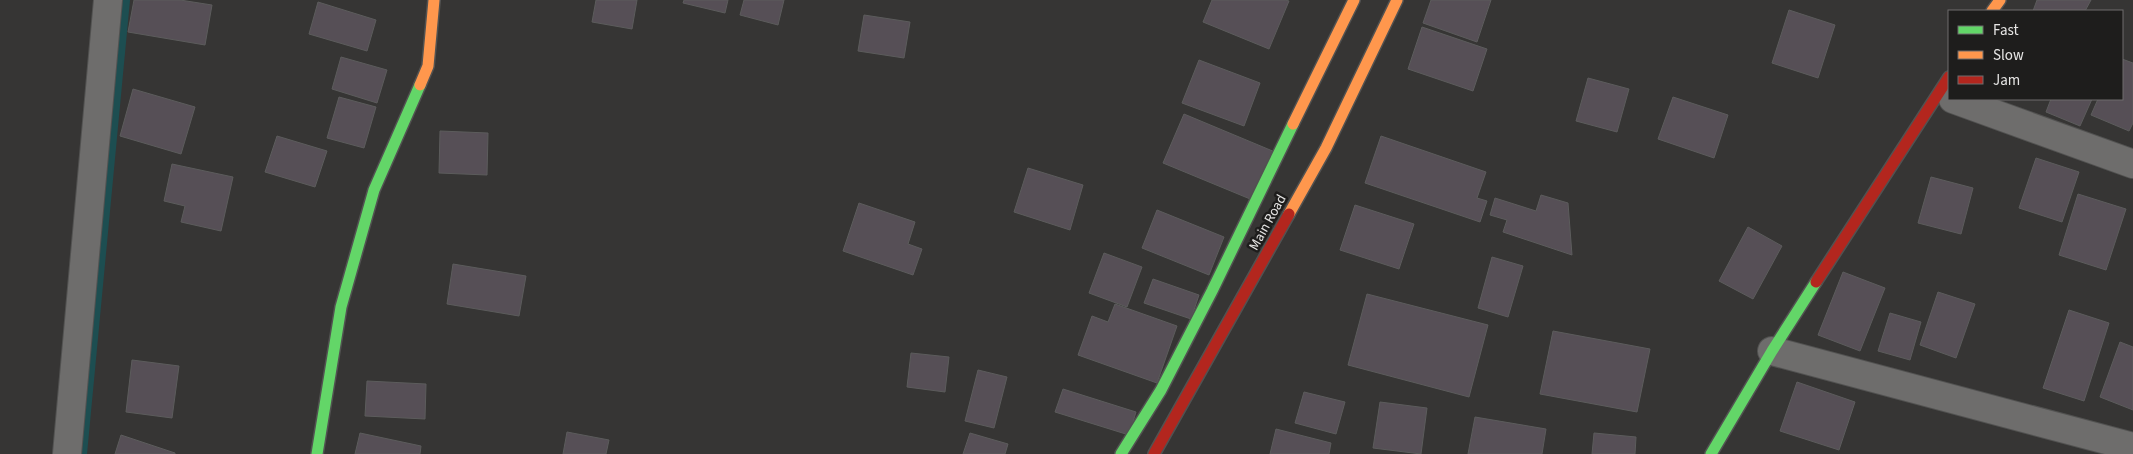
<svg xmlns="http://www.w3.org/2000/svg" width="2133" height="454" font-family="'Source Sans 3',sans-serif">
<rect width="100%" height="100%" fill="#363534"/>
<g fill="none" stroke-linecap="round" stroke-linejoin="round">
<!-- stream -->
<path stroke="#1d4e51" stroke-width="10" d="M 82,454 L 125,0"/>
</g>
<!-- building -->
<g fill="#564f56" stroke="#5c5c5c">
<path d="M 134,0 L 180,0 L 212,5 L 205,45 L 128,32 Z"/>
<path d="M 596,0 L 637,0 L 632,29 L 592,22 Z"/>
<path d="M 684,0 L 728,0 L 725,13 L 683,3 Z"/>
<path d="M 744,0 L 784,0 L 778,25 L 740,15 Z"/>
<path d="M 1212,0 L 1285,0 L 1289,1 L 1269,49 L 1203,22 Z"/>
<path d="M 1431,0 L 1491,0 L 1477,42 L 1423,23 Z"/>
<path d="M 2037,0 L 2091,0 L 2085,11 L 2033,11 Z"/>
<path d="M 318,2 L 376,20 L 367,51 L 309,34 Z"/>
<path d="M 1789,10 L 1835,25 L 1818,78 L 1772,63 Z"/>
<path d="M 864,15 L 910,22 L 904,58 L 858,51 Z"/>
<path d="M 1422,27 L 1487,49 L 1473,91 L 1408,69 Z"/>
<path d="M 341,57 L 387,70 L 377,103 L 332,89 Z"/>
<path d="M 2122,59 L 2133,63 L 2133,123 L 2129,131 L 2091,115 L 2098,99 L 2122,99 Z"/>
<path d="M 1199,60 L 1260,83 L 1244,126 L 1182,103 Z"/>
<path d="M 1588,78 L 1629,89 L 1617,132 L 1576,121 Z"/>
<path d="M 133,89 L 195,107 L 181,154 L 120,136 Z"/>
<path d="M 339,97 L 376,107 L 364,148 L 327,138 Z"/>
<path d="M 1673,97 L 1728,115 L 1714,158 L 1658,139 Z"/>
<path d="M 2051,99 L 2092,99 L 2080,126 L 2046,112 Z"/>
<path d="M 1184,114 L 1275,152 L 1255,201 L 1163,163 Z"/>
<path d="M 440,131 L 488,133 L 487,175 L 439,173 Z"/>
<path d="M 277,136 L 327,151 L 315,187 L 265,172 Z"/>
<path d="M 1381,136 L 1486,172 L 1477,198 L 1487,201 L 1480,222 L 1365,183 Z"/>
<path d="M 2036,158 L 2079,172 L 2062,222 L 2019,208 Z"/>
<path d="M 172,164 L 233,177 L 221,231 L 181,222 L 185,206 L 164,201 Z"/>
<path d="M 1028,168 L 1083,185 L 1070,230 L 1014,212 Z"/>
<path d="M 1931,177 L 1973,188 L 1961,234 L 1918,223 Z"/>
<path d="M 2078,194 L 2126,209 L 2106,270 L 2059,255 Z"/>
<path d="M 1541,195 L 1568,203 L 1572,255 L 1503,232 L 1507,220 L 1490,215 L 1495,198 L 1536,211 Z"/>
<path d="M 859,203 L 915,222 L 908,244 L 922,249 L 913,275 L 843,251 Z"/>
<path d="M 1355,205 L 1414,224 L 1399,269 L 1340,250 Z"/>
<path d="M 1157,210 L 1224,237 L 1209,275 L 1142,248 Z"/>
<path d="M 1748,227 L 1782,246 L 1753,299 L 1719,281 Z"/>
<path d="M 1104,253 L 1142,267 L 1127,307 L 1089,293 Z"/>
<path d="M 1492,257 L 1523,266 L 1508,317 L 1478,308 Z"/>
<path d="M 453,264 L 526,276 L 519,316 L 447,304 Z"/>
<path d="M 1843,272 L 1885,288 L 1860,351 L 1818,335 Z"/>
<path d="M 1153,279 L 1199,295 L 1191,319 L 1144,303 Z"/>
<path d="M 1938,292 L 1975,304 L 1956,358 L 1920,345 Z"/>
<path d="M 1367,294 L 1488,325 L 1469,397 L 1348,365 Z"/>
<path d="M 1115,304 L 1177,326 L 1157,383 L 1078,355 L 1092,316 L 1108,322 Z"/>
<path d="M 2069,310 L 2109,323 L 2084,401 L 2043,388 Z"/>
<path d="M 1890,313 L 1921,322 L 1910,360 L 1878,351 Z"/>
<path d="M 1553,331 L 1650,349 L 1637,412 L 1540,394 Z"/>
<path d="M 2120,342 L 2133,347 L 2133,410 L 2100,397 Z"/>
<path d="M 911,353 L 949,357 L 945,392 L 907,387 Z"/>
<path d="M 132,360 L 179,366 L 172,418 L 126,412 Z"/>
<path d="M 978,370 L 1007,377 L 994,428 L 965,421 Z"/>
<path d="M 367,381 L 426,384 L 425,419 L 365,416 Z"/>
<path d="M 1797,382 L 1855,402 L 1839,450 L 1780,431 Z"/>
<path d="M 1063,389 L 1136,412 L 1129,435 L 1055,412 Z"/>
<path d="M 1304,392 L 1345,402 L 1336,434 L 1295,423 Z"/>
<path d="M 1380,402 L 1427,408 L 1421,454 L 1373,448 Z"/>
<path d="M 1475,417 L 1546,429 L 1542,454 L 1468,454 Z"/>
<path d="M 1276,429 L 1331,443 L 1329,454 L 1270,454 Z"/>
<path d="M 567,432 L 609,440 L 606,454 L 563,454 Z"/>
<path d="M 360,433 L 421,446 L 420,454 L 355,454 Z"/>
<path d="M 970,433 L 1008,444 L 1005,454 L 963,454 Z"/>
<path d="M 1594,433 L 1636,437 L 1635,454 L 1592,454 Z"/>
<path d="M 121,435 L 175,453 L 175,454 L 115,454 Z"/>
</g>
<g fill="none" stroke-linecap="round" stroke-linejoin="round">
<defs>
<g id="street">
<path d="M 1953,99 L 2133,164"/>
<path d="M 1772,351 L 2133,447"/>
<path d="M 67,454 L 108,0"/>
</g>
<g id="fast">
<path d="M 317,454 L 341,307 L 374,190 L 420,85"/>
<path d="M 1121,454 L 1161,390 L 1212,291 L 1293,124"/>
<path d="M 1711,454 L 1772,351 L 1816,282"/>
</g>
<g id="slow">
<path d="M 1992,11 L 2000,0"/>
<path d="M 420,85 L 428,66 L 434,0"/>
<path d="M 1293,124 L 1354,0"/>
<path d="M 1289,214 L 1326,148 L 1397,0"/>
</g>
<g id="jam">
<path d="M 1816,282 L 1949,77"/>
<path d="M 1154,454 L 1289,214"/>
</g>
</defs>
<!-- street casing -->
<use href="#street" stroke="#525251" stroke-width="30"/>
<!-- fast casing -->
<use href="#fast" stroke="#525251" stroke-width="14"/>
<!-- slow casing -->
<use href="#slow" stroke="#525251" stroke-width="14"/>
<!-- jam casing -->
<use href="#jam" stroke="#525251" stroke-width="14"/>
<!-- street -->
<use href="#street" stroke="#6e6d6c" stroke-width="28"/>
<!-- fast -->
<use href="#fast" stroke="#63d668" stroke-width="11"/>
<!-- slow -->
<use href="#slow" stroke="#ff974d" stroke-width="11"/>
<!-- jam -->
<use href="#jam" stroke="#b3261e" stroke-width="11"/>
</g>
<g text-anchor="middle" stroke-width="5" stroke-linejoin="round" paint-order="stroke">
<!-- street labels -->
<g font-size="14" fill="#e7e6e5" stroke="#1e1d1c">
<text transform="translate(1267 222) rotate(-61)" y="5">Main Road</text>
</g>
</g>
<!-- legend -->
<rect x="1948" y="10" width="175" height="90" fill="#1e1d1c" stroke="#6e6d6c"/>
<rect x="1958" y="26" width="25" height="8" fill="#63d668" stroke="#6e6d6c"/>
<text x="1993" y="35" font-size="15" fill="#e7e6e5">Fast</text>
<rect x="1958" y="51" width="25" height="8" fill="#ff974d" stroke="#6e6d6c"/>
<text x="1993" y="60" font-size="15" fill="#e7e6e5">Slow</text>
<rect x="1958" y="76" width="25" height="8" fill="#b3261e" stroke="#6e6d6c"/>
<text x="1993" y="85" font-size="15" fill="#e7e6e5">Jam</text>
</svg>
